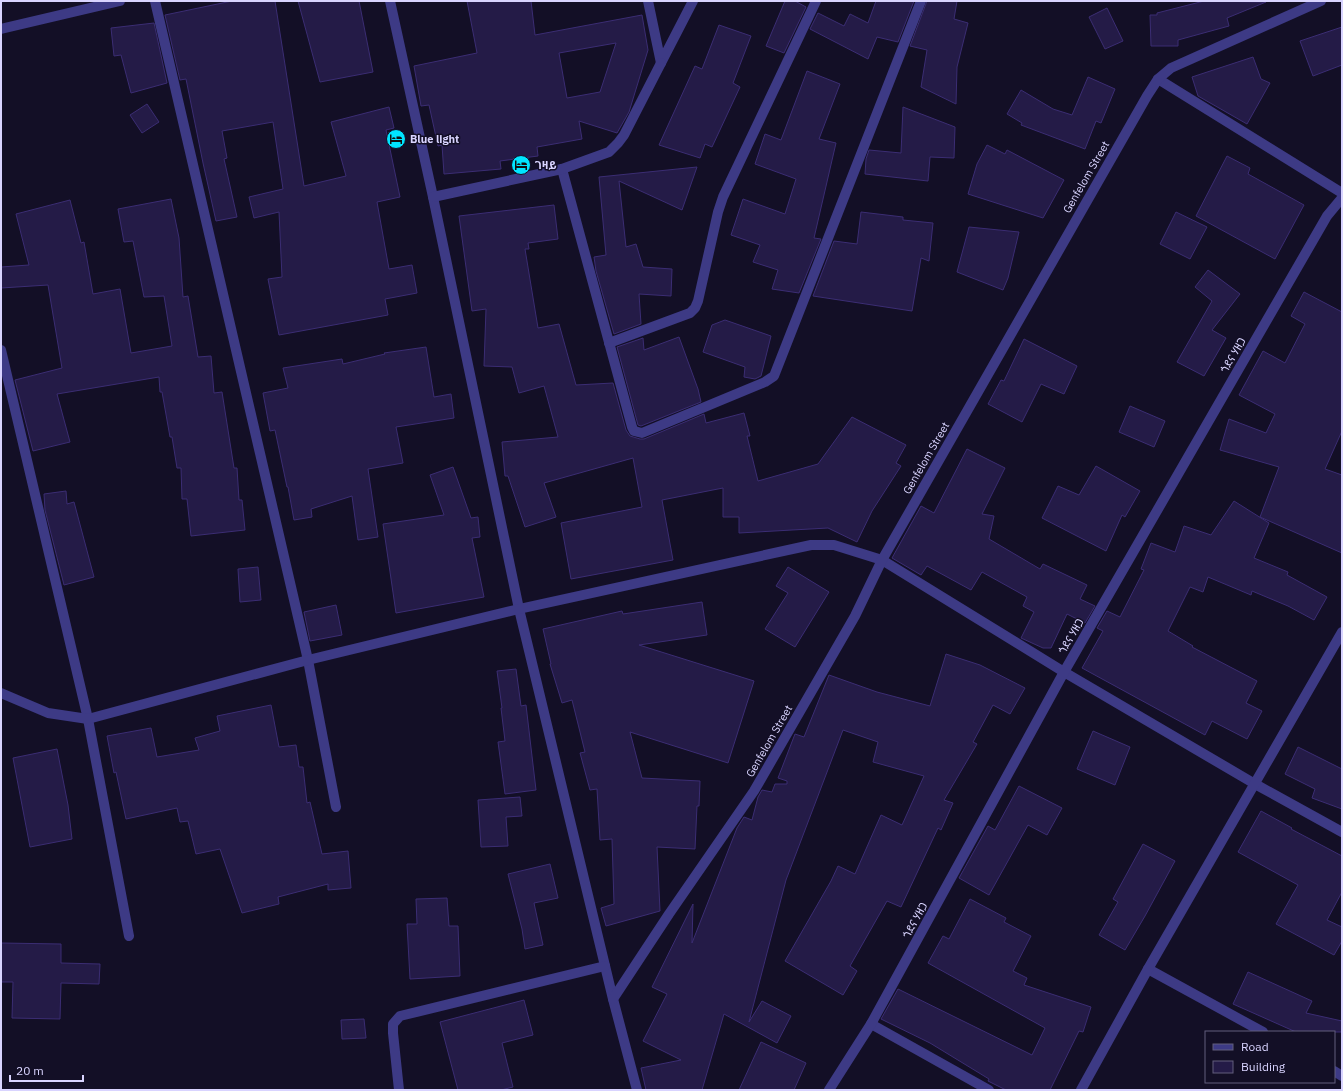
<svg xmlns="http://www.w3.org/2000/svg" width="1343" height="1091" font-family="'IBM Plex Sans','Noto Sans Ethiopic',sans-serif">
<rect width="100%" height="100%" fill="#130f26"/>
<!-- building -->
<g fill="#241b47" stroke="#3b2d73" fill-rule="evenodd">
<path d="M 232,1 L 275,1 L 304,186 L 346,176 L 331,122 L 389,107 L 394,128 L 386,130 L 400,197 L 377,202 L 389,269 L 412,265 L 417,293 L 385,299 L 388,315 L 279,335 L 268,279 L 282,277 L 279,212 L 254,218 L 249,197 L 283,189 L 273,122 L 222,131 L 227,158 L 224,159 L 237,217 L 216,221 L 203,163 L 186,79 L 180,80 L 165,15 Z"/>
<path d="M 298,1 L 359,1 L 373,72 L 320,82 Z"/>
<path d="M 467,1 L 531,1 L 535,35 L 642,15 L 648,50 L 629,112 L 617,133 L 579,121 L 582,139 L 537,147 L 538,156 L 500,161 L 501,169 L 444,174 L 442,145 L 438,146 L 429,105 L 421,106 L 414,66 L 477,53 ZM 616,43 L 600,92 L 567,98 L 559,53 Z"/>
<path d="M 785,1 L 795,1 L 806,7 L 784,53 L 766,46 Z"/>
<path d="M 876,1 L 914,1 L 898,42 L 877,37 L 868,59 L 810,29 L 818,13 L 844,26 L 850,14 L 868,23 Z"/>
<path d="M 927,1 L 957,1 L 954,19 L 968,23 L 957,67 L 956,104 L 921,87 L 927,50 L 910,46 Z"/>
<path d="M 1204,1 L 1266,2 L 1227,18 L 1229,26 L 1178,40 L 1178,46 L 1151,46 L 1150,15 L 1157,15 L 1157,13 Z"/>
<path d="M 1107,8 L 1123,41 L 1105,49 L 1089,17 Z"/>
<path d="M 154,23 L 167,83 L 131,93 L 121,55 L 114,56 L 111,28 Z"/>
<path d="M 719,25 L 751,36 L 733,83 L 740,87 L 712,147 L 705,144 L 700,158 L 659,145 L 695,66 L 702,69 Z"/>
<path d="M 1342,27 L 1342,65 L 1313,76 L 1300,41 Z"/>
<path d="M 1253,57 L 1261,79 L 1270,83 L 1247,124 L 1198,96 L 1192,77 Z"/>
<path d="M 807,71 L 840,84 L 819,139 L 836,143 L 814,238 L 821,239 L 799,293 L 772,289 L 778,270 L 753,262 L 760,245 L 731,235 L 743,199 L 785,214 L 796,179 L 755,164 L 765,134 L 781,140 Z"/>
<path d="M 1088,77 L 1115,89 L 1101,123 L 1096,121 L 1085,149 L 1021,125 L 1022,123 L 1007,114 L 1021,90 L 1053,109 L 1072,115 Z"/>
<path d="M 147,104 L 159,122 L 142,133 L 130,115 Z"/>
<path d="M 903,107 L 955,127 L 954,158 L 930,157 L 928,181 L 865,174 L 866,159 L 869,150 L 901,153 Z"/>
<path d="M 987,145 L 1005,154 L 1007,150 L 1064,180 L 1043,218 L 968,194 L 977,164 Z"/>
<path d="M 1227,156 L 1250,168 L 1248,174 L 1304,205 L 1275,259 L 1196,216 Z"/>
<path d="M 697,167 L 682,210 L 619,181 L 626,247 L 636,244 L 643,267 L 672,269 L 671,296 L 639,294 L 641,324 L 614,334 L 596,271 L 594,257 L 606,255 L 599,177 Z"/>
<path d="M 171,199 L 179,238 L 183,297 L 188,296 L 198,357 L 211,356 L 214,393 L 222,392 L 234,468 L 237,468 L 239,500 L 242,500 L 245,530 L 191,536 L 187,499 L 182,499 L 181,468 L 177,468 L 172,437 L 170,437 L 162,392 L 160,392 L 159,377 L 57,394 L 70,442 L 33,451 L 15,380 L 62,368 L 48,285 L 1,288 L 1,267 L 29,265 L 16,214 L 70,200 L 81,243 L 84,242 L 93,294 L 120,289 L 131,353 L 172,346 L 164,296 L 144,297 L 133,241 L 124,242 L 118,209 Z"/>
<path d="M 554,205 L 558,239 L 528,243 L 529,249 L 525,249 L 538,328 L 559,324 L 576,385 L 613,383 L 626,430 L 630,436 L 640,439 L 644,439 L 704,414 L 706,423 L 744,413 L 750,436 L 747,436 L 758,481 L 818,464 L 852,417 L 906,445 L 896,463 L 901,466 L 872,511 L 857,542 L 828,528 L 739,533 L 739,517 L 723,517 L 723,488 L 662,500 L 673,560 L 571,579 L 561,523 L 642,507 L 633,458 L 544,483 L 556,517 L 525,527 L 508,476 L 505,476 L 502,442 L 558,437 L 544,386 L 519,393 L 512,367 L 484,366 L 486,309 L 472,311 L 459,216 Z"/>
<path d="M 861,212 L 903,217 L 903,220 L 933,223 L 929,261 L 921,258 L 912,311 L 813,296 L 834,241 L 857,244 Z"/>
<path d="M 1176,212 L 1207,227 L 1190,259 L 1160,244 Z"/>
<path d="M 969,227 L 1019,232 L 1008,278 L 1003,290 L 957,272 Z"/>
<path d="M 1208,270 L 1240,294 L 1212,330 L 1226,338 L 1204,376 L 1177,362 L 1212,301 L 1195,287 Z"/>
<path d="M 1304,292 L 1342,312 L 1342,431 L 1325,469 L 1342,475 L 1342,553 L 1260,517 L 1279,467 L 1220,450 L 1229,419 L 1266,433 L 1275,414 L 1239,395 L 1263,351 L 1285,363 L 1305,324 L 1291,316 Z"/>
<path d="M 725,320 L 771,336 L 761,376 L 755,379 L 744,377 L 745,367 L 703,352 L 712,325 Z"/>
<path d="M 679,337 L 698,389 L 701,402 L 641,426 L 638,425 L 617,347 L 643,338 L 644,350 Z"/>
<path d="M 1024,339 L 1077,366 L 1064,394 L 1041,384 L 1022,422 L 988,404 L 1001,380 L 1004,381 Z"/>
<path d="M 426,347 L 434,397 L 451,394 L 454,418 L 396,427 L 403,463 L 368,469 L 378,537 L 358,540 L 352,496 L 311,509 L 312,517 L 294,520 L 288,487 L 287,487 L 275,430 L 270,431 L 263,393 L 288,388 L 283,368 L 342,359 L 343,364 L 385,354 L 384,353 Z"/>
<path d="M 1130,406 L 1165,421 L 1154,447 L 1119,432 Z"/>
<path d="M 967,449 L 1005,468 L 982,514 L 994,516 L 989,539 L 1040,569 L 1043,564 L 1087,585 L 1080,599 L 1095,606 L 1085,623 L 1067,614 L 1051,648 L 1043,648 L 1021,638 L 1034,612 L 1023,606 L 1027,597 L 982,572 L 971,590 L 927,566 L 921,575 L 892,558 L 921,506 L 934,513 Z"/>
<path d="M 1096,466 L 1140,491 L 1125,517 L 1122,515 L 1106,551 L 1042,518 L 1058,486 L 1079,495 Z"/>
<path d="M 453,467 L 471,518 L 478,517 L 480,537 L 472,538 L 484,597 L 396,613 L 383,524 L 444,515 L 430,475 Z"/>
<path d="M 66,491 L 67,504 L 74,502 L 94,577 L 64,585 L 45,510 L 44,494 Z"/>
<path d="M 1234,501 L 1269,523 L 1254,558 L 1288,572 L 1287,575 L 1327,597 L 1314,620 L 1288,606 L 1252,591 L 1251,595 L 1208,577 L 1203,592 L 1190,587 L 1168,631 L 1193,646 L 1192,647 L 1257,681 L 1246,703 L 1262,711 L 1247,739 L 1212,721 L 1205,735 L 1082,668 L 1103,631 L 1097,628 L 1107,611 L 1120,617 L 1144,570 L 1141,569 L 1151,543 L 1175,552 L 1184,526 L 1211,535 Z"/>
<path d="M 258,567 L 261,600 L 240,602 L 238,569 Z"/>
<path d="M 788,567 L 829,592 L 795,647 L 765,629 L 788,593 L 776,586 Z"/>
<path d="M 702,602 L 707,635 L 639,645 L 754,681 L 728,763 L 630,732 L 642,778 L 700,781 L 699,806 L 697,806 L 695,849 L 657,847 L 660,911 L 606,926 L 601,908 L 614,904 L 612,839 L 600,840 L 597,789 L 590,790 L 580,753 L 585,752 L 572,700 L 562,703 L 550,664 L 551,664 L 543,629 L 622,611 L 623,614 Z"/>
<path d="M 336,605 L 342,635 L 310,641 L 304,612 Z"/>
<path d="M 946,654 L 980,665 L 1025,688 L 1010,714 L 993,705 L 973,742 L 977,744 L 944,800 L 953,803 L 941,830 L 938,828 L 901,907 L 887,901 L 850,966 L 857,971 L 843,995 L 785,961 L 831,881 L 838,866 L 855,874 L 881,815 L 902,825 L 924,776 L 873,762 L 878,742 L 843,730 L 786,880 L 749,1022 L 762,1001 L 791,1016 L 777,1043 L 724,1014 L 702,1090 L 646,1090 L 641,1068 L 681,1060 L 643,1041 L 667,994 L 652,987 L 693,904 L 692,943 L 737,828 L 744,817 L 752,820 L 758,797 L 762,790 L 772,792 L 775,784 L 787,784 L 787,781 L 778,778 L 795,734 L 804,737 L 829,675 L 877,692 L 930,706 Z"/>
<path d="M 516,669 L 521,706 L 526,705 L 536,790 L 505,794 L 498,742 L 505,741 L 501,708 L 502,708 L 497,671 Z"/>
<path d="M 271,705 L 279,747 L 296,745 L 299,767 L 303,767 L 307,803 L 310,802 L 322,854 L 348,851 L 351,888 L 328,890 L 328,884 L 278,897 L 279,904 L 242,913 L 220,849 L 196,854 L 188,821 L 180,822 L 177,808 L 126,819 L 116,772 L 114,773 L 107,736 L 151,728 L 157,757 L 199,750 L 195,738 L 220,731 L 217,716 Z"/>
<path d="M 1093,731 L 1130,747 L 1115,785 L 1077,769 Z"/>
<path d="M 1298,747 L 1342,769 L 1342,809 L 1312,798 L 1315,789 L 1285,774 Z"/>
<path d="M 57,749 L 68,805 L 72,839 L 30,847 L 13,758 Z"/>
<path d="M 1019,786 L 1062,808 L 1047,835 L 1028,825 L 989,895 L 959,878 L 988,826 L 995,830 Z"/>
<path d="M 520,797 L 522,816 L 506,817 L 508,846 L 481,847 L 478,800 Z"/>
<path d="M 1261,811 L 1292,828 L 1291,829 L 1342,856 L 1342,892 L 1327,920 L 1342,927 L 1342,941 L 1334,955 L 1276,924 L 1298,885 L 1238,852 Z"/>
<path d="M 1143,844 L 1175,861 L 1145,916 L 1125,950 L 1099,935 L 1118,902 L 1113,899 Z"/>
<path d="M 550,864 L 558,898 L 534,903 L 543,945 L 525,949 L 522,929 L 508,874 Z"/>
<path d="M 447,898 L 449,926 L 458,926 L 460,976 L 410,979 L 407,924 L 417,924 L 416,899 Z"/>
<path d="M 970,899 L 1006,918 L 1004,922 L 1031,936 L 1013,971 L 1027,978 L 1024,985 L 1091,1007 L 1083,1032 L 1079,1031 L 1050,1090 L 1006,1090 L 988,1081 L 989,1079 L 930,1043 L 881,1019 L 898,989 L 1032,1055 L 1045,1028 L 928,963 L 943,936 L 949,939 Z"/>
<path d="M 1,943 L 61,944 L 61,963 L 100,964 L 99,984 L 61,983 L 60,1019 L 12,1018 L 13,982 L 1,982 Z"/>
<path d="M 1248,972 L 1312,1001 L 1306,1013 L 1342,1021 L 1342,1032 L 1296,1032 L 1233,1004 Z"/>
<path d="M 524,1000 L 533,1035 L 502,1043 L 513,1087 L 501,1090 L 458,1090 L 440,1022 Z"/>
<path d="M 364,1019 L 366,1038 L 342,1039 L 341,1020 Z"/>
<path d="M 761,1042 L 806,1063 L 794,1090 L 739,1090 Z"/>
</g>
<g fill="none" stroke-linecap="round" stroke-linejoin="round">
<!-- minor -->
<g stroke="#3d3a85" stroke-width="10">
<path d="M 155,1 L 308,660 L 336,807"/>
<path d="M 390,1 L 433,197 L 519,609 L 613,999 L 637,1090"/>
<path d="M 648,1 L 661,63 L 693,1"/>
<path d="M 1,29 L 120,1"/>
<path d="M 1158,79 L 1342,193"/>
<path d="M 562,169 L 632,427 L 634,431 L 642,433 L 765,382 L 774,376 L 921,1"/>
<path d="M 433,197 L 562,169 L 609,152 L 618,143 L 624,135 L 661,63"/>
<path d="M 609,343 L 690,313 L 695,308 L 698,301 L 718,212 L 723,197 L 816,1"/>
<path d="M 1,350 L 88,719 L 129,936"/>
<path d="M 1,693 L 48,713 L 88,719 L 308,660 L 519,609 L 811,545 L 834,545 L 882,560 L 1064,672 L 1255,784 L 1342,832"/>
<path d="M 1148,969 L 1263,1032"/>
<path d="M 613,999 L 669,914 L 754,791 L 855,616 L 882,560 L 1147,96 L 1158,79 L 1171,68 L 1321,1"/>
<path d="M 871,1024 L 989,1090"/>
<path d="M 1334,1071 L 1342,1076"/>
<path d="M 399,1090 L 393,1033 L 393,1024 L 400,1016 L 605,966"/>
<path d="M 829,1090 L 871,1024 L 1064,672 L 1327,216 L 1342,198"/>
<path d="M 1081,1090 L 1148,969 L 1342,632"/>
</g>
</g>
<!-- icons -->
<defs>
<symbol id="hotel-disc" viewBox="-11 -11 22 22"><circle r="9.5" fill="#00e5ff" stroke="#130f26"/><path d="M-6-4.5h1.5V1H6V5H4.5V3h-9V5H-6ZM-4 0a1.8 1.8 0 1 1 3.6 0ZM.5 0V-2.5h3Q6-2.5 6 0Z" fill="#111"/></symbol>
</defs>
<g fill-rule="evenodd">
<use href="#hotel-disc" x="385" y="128" width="22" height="22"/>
<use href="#hotel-disc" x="510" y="154" width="22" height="22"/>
</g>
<g text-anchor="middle" stroke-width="3" stroke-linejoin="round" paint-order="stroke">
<!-- poi labels -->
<g font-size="11" font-weight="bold" fill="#d9d4ff" stroke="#130f26" text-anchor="start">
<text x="410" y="143">Blue light</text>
<text x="535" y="169">ገዛይ</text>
</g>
<!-- street labels -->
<g font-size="11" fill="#d9d4ff" stroke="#130f26">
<text transform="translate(1086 177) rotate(-60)" y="4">Genfelom Street</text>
<text transform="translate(1233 355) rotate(-60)" y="4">ጎደና ሃዘጋ</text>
<text transform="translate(926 458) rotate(-60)" y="4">Genfelom Street</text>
<text transform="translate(1071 636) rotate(-60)" y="4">ጎደና ሃዘጋ</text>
<text transform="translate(769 741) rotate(-60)" y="4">Genfelom Street</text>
<text transform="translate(915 920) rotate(-61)" y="4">ጎደና ሃዘጋ</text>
</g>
</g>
<!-- border -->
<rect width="1343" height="1091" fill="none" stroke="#d9d4ff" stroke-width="4"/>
<!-- legend -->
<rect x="1205" y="1031" width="130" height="52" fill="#130f26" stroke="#625e7d"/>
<rect x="1213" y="1044" width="20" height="6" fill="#3d3a85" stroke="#625e7d"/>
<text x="1241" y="1051" font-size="12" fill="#d9d4ff">Road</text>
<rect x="1213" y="1061" width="20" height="12" fill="#241b47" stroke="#625e7d"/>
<text x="1241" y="1071" font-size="12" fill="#d9d4ff">Building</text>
<!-- scale -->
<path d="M10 1075v6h73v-6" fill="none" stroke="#d9d4ff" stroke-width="2"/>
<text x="16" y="1075" font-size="12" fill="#d9d4ff" stroke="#130f26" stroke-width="3" paint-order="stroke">20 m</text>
</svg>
